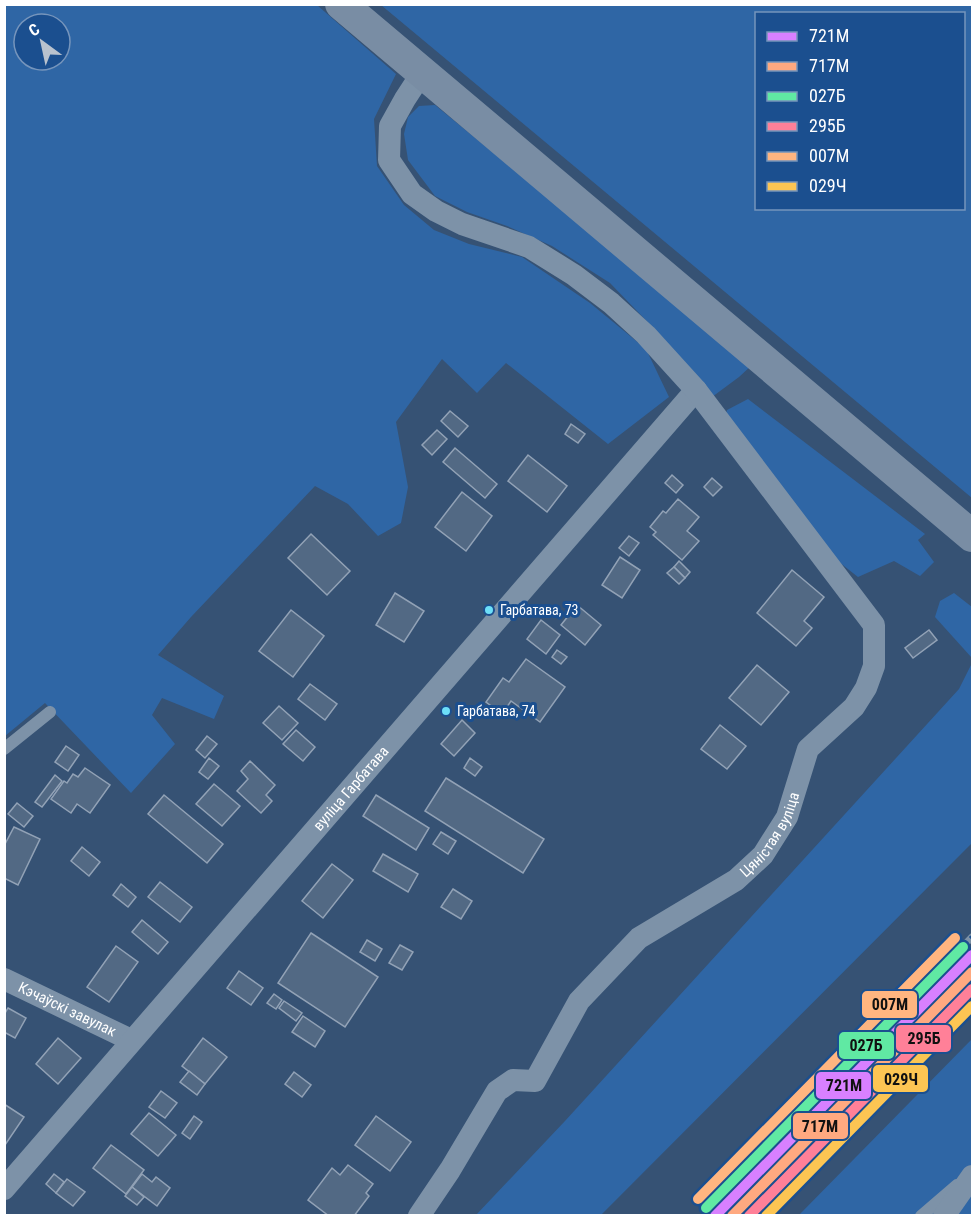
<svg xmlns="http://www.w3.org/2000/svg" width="977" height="1220" font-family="'Roboto Condensed',sans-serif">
<rect width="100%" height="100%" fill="#365274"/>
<!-- green -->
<g fill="#2f66a5" fill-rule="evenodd">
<path d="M 5,5 L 317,5 L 396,74 L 374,119 L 377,166 L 404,205 L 434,230 L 469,244 L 522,257 L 590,303 L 646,349 L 669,397 L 608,444 L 506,363 L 477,393 L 442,359 L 396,422 L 408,487 L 401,523 L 378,536 L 348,504 L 315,486 L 191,617 L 158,655 L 224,696 L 214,719 L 162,698 L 152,715 L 175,744 L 131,793 L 45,703 L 5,736 ZM 24,24 L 60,24 L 60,60 L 24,60 Z"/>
<path d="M 381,5 L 972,5 L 972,498 ZM 756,14 L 964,14 L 964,208 L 756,208 Z"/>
<path d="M 435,105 L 752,365 L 739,377 L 712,397 L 663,338 L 610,283 L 552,246 L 507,226 L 467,212 L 435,196 L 408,160 L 404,134 L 408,117 L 419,106 Z"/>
<path d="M 748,399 L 925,534 L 918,540 L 934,562 L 920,576 L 894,561 L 858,577 L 825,551 L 724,422 L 727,410 Z"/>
<path d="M 954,593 L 972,607 L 972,658 L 935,617 L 940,601 Z"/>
<path d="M 972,663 L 972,843 L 601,1215 L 476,1215 L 565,1121 L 959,689 Z"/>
<path d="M 972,1039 L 972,1215 L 799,1215 Z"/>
</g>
<!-- building -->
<g fill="#526984" stroke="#92a2b6" stroke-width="1.5">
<path d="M 450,411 L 468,426 L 458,437 L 441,421 Z"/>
<path d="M 571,424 L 585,434 L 578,443 L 565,434 Z"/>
<path d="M 437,430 L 447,439 L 432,455 L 422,445 Z"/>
<path d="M 455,448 L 497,484 L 485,498 L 443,462 Z"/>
<path d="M 528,455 L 567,486 L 547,512 L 508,481 Z"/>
<path d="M 672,475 L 683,485 L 676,493 L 665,483 Z"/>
<path d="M 712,478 L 722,487 L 713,496 L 704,487 Z"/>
<path d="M 462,492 L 492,516 L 466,551 L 435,527 Z"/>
<path d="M 678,499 L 699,517 L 687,531 L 699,541 L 682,560 L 653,535 L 656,532 L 650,527 L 663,511 L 666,513 Z"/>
<path d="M 311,534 L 350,571 L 327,595 L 288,558 Z"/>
<path d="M 629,536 L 639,543 L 629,556 L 619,548 Z"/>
<path d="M 620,557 L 640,570 L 622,598 L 602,585 Z"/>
<path d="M 679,561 L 690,572 L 685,578 L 674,567 Z"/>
<path d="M 674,567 L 685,578 L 679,584 L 667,573 Z"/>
<path d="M 792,570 L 824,597 L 804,621 L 812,628 L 796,646 L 757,613 Z"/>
<path d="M 395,593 L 424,611 L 404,642 L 376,625 Z"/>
<path d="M 577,605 L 601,625 L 585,645 L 561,625 Z"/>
<path d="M 291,610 L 324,636 L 293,677 L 259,651 Z"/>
<path d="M 541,620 L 560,635 L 546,654 L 527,639 Z"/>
<path d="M 929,630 L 937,640 L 913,658 L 905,648 Z"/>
<path d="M 557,650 L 567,657 L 561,664 L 552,657 Z"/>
<path d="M 526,659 L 565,687 L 540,722 L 511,701 L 502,714 L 486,702 L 503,678 L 509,682 Z"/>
<path d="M 757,665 L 789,692 L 761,725 L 729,698 Z"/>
<path d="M 310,684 L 337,704 L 325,720 L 298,699 Z"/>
<path d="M 279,706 L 298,723 L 282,740 L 263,723 Z"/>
<path d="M 462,720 L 475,733 L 454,756 L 441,744 Z"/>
<path d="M 720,725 L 746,746 L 727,769 L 701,749 Z"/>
<path d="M 296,730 L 315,747 L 303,761 L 283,744 Z"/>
<path d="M 207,736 L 217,744 L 205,758 L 196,750 Z"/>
<path d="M 66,746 L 79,755 L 68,771 L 55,762 Z"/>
<path d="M 209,758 L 219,766 L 208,779 L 199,772 Z"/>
<path d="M 470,758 L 482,767 L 475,776 L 464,768 Z"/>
<path d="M 250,761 L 275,785 L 266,795 L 272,801 L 261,813 L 237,791 L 248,779 L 241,771 Z"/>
<path d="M 85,768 L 110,785 L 90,813 L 77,804 L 71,813 L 51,799 L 64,781 L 67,783 L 73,774 L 78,777 Z"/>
<path d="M 55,775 L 62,781 L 42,807 L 35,802 Z"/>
<path d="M 446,778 L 544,839 L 523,873 L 425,811 Z"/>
<path d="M 214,784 L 240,806 L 222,826 L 196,804 Z"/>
<path d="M 164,795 L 223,844 L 207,863 L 148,814 Z"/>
<path d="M 376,795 L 429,828 L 416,850 L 363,816 Z"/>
<path d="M 17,803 L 33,816 L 24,827 L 8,814 Z"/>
<path d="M 14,827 L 40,839 L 18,885 L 4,878 L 4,846 Z"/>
<path d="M 441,832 L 456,841 L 448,854 L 433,844 Z"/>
<path d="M 82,847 L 100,862 L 89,876 L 71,861 Z"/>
<path d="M 383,854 L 418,874 L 408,892 L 373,871 Z"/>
<path d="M 332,864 L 353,880 L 323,918 L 302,901 Z"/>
<path d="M 160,882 L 192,907 L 180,922 L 148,897 Z"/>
<path d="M 121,884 L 136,897 L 128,907 L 113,895 Z"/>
<path d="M 453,889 L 472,901 L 461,919 L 441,907 Z"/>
<path d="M 142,920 L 168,942 L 158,954 L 132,932 Z"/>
<path d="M 311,933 L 378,977 L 345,1027 L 278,983 Z"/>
<path d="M 367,940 L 382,949 L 375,961 L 360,952 Z"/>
<path d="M 400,945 L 413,952 L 402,970 L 389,963 Z"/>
<path d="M 116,946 L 138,962 L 109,1002 L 87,987 Z"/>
<path d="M 239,971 L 263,988 L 251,1005 L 227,988 Z"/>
<path d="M 274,994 L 282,1000 L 276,1009 L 267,1003 Z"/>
<path d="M 284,1001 L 302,1013 L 296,1021 L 279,1008 Z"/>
<path d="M 8,1008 L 26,1018 L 15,1038 L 4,1032 L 4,1015 Z"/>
<path d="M 303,1016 L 325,1031 L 315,1047 L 292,1032 Z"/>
<path d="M 58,1038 L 81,1058 L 58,1084 L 36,1064 Z"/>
<path d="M 203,1038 L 227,1057 L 205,1084 L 182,1066 Z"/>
<path d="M 189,1071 L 205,1084 L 197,1095 L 180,1082 Z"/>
<path d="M 294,1072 L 311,1085 L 302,1097 L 285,1084 Z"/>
<path d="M 161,1091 L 177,1103 L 165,1118 L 149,1107 Z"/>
<path d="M 4,1104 L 24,1117 L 5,1145 L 4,1145 Z"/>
<path d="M 149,1113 L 176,1135 L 158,1156 L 131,1134 Z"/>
<path d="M 194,1116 L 202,1122 L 190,1139 L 182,1133 Z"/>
<path d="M 376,1116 L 411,1142 L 390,1171 L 355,1145 Z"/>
<path d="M 111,1145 L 144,1170 L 126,1194 L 93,1168 Z"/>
<path d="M 348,1165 L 373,1184 L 366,1193 L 369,1196 L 354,1216 L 329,1216 L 308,1200 L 332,1168 L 340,1175 Z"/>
<path d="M 54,1174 L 64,1182 L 56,1193 L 46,1184 Z"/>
<path d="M 142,1174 L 152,1182 L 156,1177 L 170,1188 L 157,1206 L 132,1187 Z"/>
<path d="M 67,1179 L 85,1192 L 73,1206 L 56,1193 Z"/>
<path d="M 132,1187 L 144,1197 L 137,1205 L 125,1196 Z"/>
</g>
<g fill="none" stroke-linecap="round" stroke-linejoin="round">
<!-- service -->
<g stroke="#7d92a8" stroke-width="12">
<path d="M 4,749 L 50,712"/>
<path d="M 921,1216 L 957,1185"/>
</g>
<!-- minor -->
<g stroke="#7d92a8" stroke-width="22">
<path id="s1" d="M 4,979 L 131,1040"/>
<path id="s2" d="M 4,1189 L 696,390"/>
<path id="s3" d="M 419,1216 L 450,1170 L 497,1091 L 513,1080 L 535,1081 L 579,1001 L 639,938 L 736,880 L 763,855 L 787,817 L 808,749 L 854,707 L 866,688 L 874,666 L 874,625 L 696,390 L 646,335 L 611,303 L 574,275 L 529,247 L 462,224 L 436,211 L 412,194 L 389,160 L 390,126 L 405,99 L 422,73"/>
<path d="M 944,1216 L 972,1176"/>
</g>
<!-- secondary -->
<path stroke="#798da4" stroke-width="32" d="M 341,4 L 972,536"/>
<defs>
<path id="rail" d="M 763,1166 L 828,1087 L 972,937"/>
</defs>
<!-- rail casing -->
<use href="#rail" stroke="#7e92a7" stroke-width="7"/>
<!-- rail -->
<use href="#rail" stroke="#1b4f8f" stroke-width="4.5" stroke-dasharray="14" stroke-linecap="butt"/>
<defs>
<path id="rail-1" d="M 715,1216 L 972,955"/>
<path id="rail-2" d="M 732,1216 L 972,972"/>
<path id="rail-3" d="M 706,1208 L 963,947"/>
<path id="rail-4" d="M 749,1216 L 972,989"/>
<path id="rail-5" d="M 698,1199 L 955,938"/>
<path id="rail-6" d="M 766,1216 L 972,1006"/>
</defs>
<!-- rail-1 casing -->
<use href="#rail-1" stroke="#1b4f8f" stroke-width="15"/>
<!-- rail-2 casing -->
<use href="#rail-2" stroke="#1b4f8f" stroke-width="15"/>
<!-- rail-3 casing -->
<use href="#rail-3" stroke="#1b4f8f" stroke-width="15"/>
<!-- rail-4 casing -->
<use href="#rail-4" stroke="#1b4f8f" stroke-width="15"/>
<!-- rail-5 casing -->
<use href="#rail-5" stroke="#1b4f8f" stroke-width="15"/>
<!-- rail-6 casing -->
<use href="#rail-6" stroke="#1b4f8f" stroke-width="15"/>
<!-- rail-1 -->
<use href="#rail-1" stroke="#d880ff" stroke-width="10"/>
<!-- rail-2 -->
<use href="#rail-2" stroke="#ffa980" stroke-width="10"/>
<!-- rail-3 -->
<use href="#rail-3" stroke="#60e9a3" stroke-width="10"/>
<!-- rail-4 -->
<use href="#rail-4" stroke="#ff8098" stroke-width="10"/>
<!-- rail-5 -->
<use href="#rail-5" stroke="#ffb580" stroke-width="10"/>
<!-- rail-6 -->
<use href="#rail-6" stroke="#fcc553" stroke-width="10"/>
</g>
<!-- markers -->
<g fill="#6ddff8" stroke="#1b4f8f" stroke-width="2">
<circle cx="489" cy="610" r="5"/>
<circle cx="446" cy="711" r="5"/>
</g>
<g text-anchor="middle" stroke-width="6" stroke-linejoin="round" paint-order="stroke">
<!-- bus labels -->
<g font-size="14" fill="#fff" stroke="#1b4f8f" text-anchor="start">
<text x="500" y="615">Гарбатава, 73</text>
<text x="457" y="716">Гарбатава, 74</text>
</g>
<!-- street labels -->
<g font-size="15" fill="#fff" stroke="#1b4f8f">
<text dy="5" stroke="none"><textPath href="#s2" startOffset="530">вуліца Гарбатава</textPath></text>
<text dy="5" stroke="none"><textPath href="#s3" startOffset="538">Цяністая вуліца</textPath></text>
<text dy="5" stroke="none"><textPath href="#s1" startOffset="70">Кэчаўскі завулак</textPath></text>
</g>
</g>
<g stroke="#1b4f8f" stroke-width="2">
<rect x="861" y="990" width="57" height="29" rx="6" fill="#ffb580"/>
<rect x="895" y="1024" width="57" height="29" rx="6" fill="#ff8098"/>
<rect x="838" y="1031" width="57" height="29" rx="6" fill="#60e9a3"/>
<rect x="872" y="1064" width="57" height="29" rx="6" fill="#fcc553"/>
<rect x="815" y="1071" width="57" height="29" rx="6" fill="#d880ff"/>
<rect x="792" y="1112" width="57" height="28" rx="6" fill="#ffa980"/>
</g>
<g font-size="16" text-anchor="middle" font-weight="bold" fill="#111">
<text x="890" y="1010">007М</text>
<text x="924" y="1044">295Б</text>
<text x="866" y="1051">027Б</text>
<text x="901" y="1085">029Ч</text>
<text x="844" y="1091">721М</text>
<text x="820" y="1132">717М</text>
</g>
<!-- border -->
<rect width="977" height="1220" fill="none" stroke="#ffffff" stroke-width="12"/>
<!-- legend -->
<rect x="755" y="12" width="210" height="198" fill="#1b4f8f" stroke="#7695bc" stroke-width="1.5"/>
<rect x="767" y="32" width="30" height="9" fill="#d880ff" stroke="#7695bc" stroke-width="1.5"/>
<text x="809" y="42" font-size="18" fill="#ffffff">721М</text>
<rect x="767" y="62" width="30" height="9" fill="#ffa980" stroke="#7695bc" stroke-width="1.5"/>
<text x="809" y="72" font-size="18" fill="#ffffff">717М</text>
<rect x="767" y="92" width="30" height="9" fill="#60e9a3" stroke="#7695bc" stroke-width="1.5"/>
<text x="809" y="102" font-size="18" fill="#ffffff">027Б</text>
<rect x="767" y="122" width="30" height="9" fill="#ff8098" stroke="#7695bc" stroke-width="1.5"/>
<text x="809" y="132" font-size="18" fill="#ffffff">295Б</text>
<rect x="767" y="152" width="30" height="9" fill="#ffb580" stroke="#7695bc" stroke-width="1.5"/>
<text x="809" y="162" font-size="18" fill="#ffffff">007М</text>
<rect x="767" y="182" width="30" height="9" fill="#fcc553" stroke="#7695bc" stroke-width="1.5"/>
<text x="809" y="192" font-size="18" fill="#ffffff">029Ч</text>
<!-- north arrow -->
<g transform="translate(42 42) rotate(327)"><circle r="28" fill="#1b4f8f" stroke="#7695bc" stroke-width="1.5"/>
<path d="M0-4.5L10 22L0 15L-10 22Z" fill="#b9c2ce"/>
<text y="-9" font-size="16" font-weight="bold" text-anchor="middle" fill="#ffffff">С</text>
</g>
</svg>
